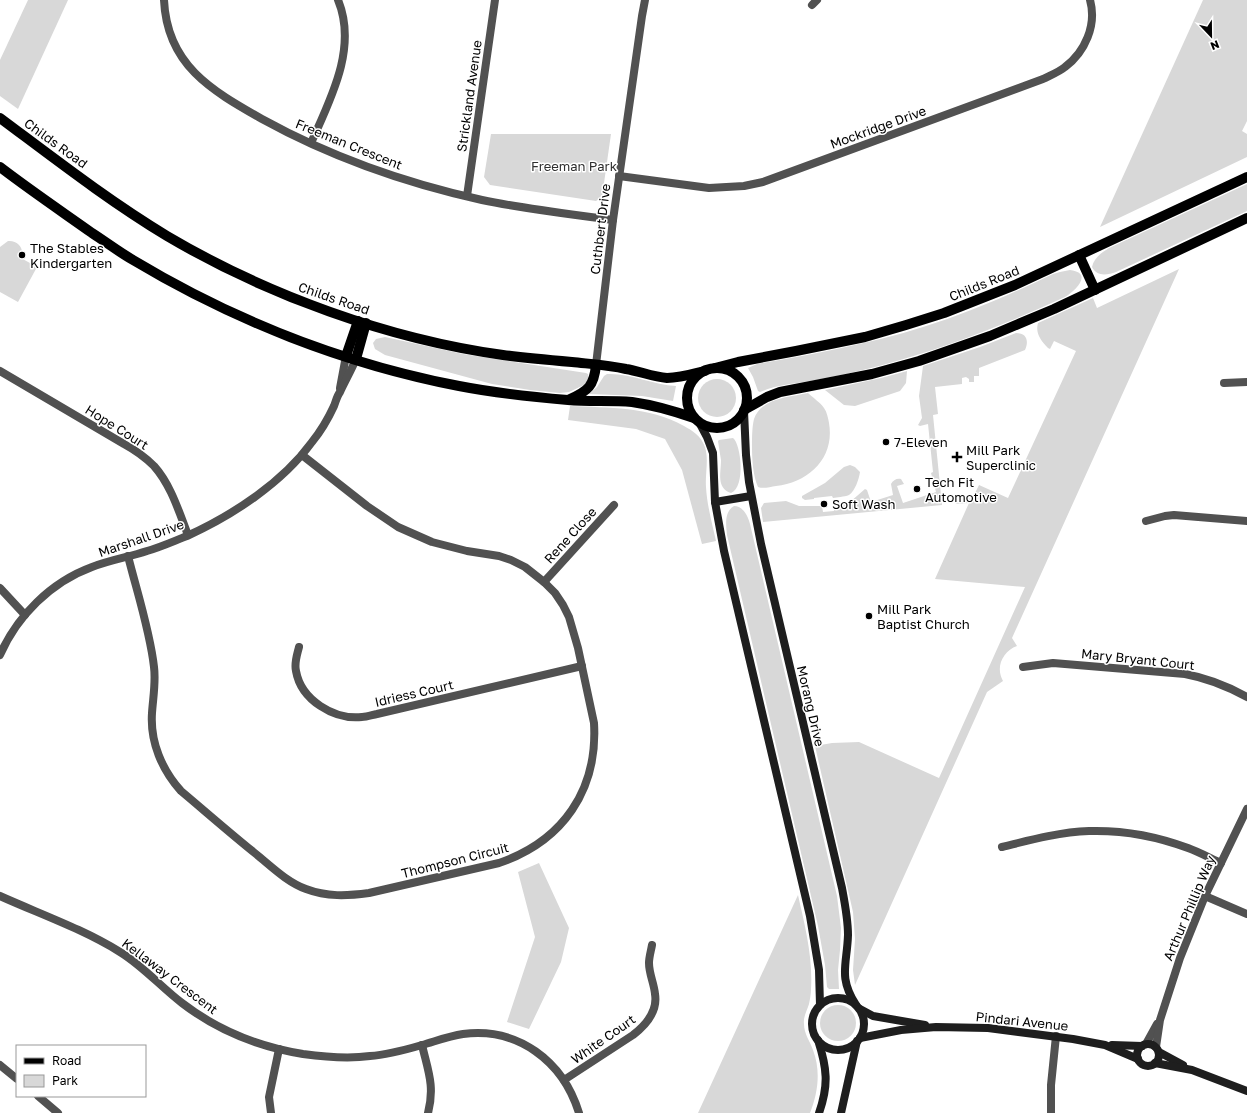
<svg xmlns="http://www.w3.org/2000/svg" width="1247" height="1113" font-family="'Golos Text',sans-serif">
<rect width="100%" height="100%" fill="#fff"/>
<!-- green -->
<g fill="#d8d8d8">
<path d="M 28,0 L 68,0 L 18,109 L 0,96 L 0,60 Z"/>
<path d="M 1203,0 L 1247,0 L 1247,121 L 1242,131 L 1247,134 L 1247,157 L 1100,227 Z"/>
<path d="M 491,134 L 611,134 L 602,197 L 596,201 L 490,185 L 484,177 Z"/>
<path d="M 1247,184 L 1247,211 L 1116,272 C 1107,275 1097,277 1092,267 C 1094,258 1101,253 1109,248 Z"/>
<path d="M 8,241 C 18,240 25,249 21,258 L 37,267 L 18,302 L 0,292 L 0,247 Z"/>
<path d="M 1179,269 L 1012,638 L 1017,646 C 1003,651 995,667 1003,681 L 987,692 L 855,985 L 853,970 L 855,939 L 853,912 L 815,746 L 832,743 L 859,742 L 939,778 L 1025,587 L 935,579 L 969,503 L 956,504 L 958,497 L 972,499 L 979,485 L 1008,498 L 1076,351 L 1054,341 L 1050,349 L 1048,348 C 1041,341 1035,333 1038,323 L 1093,298 L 1097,308 Z"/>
<path d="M 1070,270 C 1094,273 1075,291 1065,297 C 1004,325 943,349 879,366 C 856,372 833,377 810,381 C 793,384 776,385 760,392 L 758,391 L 753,377 L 748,368 L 757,364 C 814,354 869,344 923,327 C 968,313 1011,294 1053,274 L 1060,272 Z"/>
<path d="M 1016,333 C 1027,333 1029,341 1025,350 L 979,368 L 979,376 L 974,376 L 974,382 L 969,382 L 969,379 L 966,377 L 962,378 L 962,384 L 935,387 L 938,414 L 933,415 L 942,505 L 763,522 L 761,508 L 764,503 L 786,501 L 799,506 L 822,506 L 823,512 L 834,511 L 833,503 L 850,502 L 865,489 L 867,490 L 871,502 L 893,495 L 891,484 C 893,480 897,478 901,479 L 904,484 L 897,486 L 903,503 L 936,492 L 931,473 L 933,472 L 928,424 L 920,426 L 918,425 L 922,418 L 919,396 L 923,366 L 980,347 Z"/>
<path d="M 385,337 L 463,354 L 586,373 L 588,374 L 589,379 L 584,385 L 569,392 L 560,393 L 530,390 L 492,384 L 385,355 L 375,349 L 373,343 L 376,339 Z"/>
<path d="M 907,371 L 906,383 L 900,391 L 855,406 L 844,405 L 825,390 L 881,378 Z"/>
<path d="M 607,374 C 631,373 653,385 676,386 L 673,401 L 642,396 L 589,394 L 597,387 L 604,376 Z"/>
<circle cx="717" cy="398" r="19"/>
<path d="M 808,393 C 813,398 820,402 824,408 C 827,412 828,418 829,423 C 835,458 809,482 776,486 C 770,487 763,489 758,487 C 753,476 752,459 752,447 C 752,438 752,427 754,419 C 761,398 790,397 808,393 Z"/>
<path d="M 570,406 C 608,408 649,406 684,426 C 693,431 701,436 705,447 C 709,460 705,473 706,487 C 707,505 712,523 716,541 L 702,544 L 682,470 L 665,439 L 636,429 L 568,420 Z"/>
<path d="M 733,438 C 741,444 746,487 731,493 C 716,488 721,473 721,460 C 720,454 719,448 718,441 L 719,440 Z"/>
<path d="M 850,465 L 855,467 L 860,472 C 859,479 855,491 849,495 C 844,497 837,497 833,498 L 832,496 L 814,498 L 814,499 L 805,500 L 802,498 L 802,496 L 825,483 L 844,467 Z"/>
<path d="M 734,506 C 743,506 748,516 750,524 L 837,896 L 841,928 L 840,950 L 838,970 L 839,989 L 829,989 L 827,987 L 825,965 L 818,926 L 727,535 C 726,525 724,512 734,506 Z"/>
<path d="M 539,863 L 569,928 L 561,962 L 529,1029 L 507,1022 L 535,937 L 518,872 Z"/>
<path d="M 798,895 C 805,926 813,957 811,989 C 811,994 810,999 809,1004 C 807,1011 803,1017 804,1024 C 804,1034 810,1041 813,1050 C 821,1071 818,1093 810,1113 L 698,1113 Z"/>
<circle cx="838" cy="1023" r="18"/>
</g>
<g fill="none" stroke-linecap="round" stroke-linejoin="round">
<!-- street -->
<g stroke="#515151" stroke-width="8">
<path d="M 164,0 C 167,65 211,90 262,119 C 331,157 405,183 482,200 C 525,209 570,214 613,220"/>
<path d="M 812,5 L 817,0"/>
<path d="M 311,143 C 330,100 358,48 338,0"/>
<path d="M 619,176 L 709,188 L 744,186 L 763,182 L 1043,79 C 1051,75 1059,72 1065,67 C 1085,52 1097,25 1090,0"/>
<path d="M 467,196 L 495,0"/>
<path d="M 596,365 L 613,220 L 642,16 L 645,0"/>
<path d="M 0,371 L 124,444 C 135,450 145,457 154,466 C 171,485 179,512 188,535"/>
<path d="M 1224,383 L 1247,382"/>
<path d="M 340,388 L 346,356"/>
<path d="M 1146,521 L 1165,516 L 1174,515 L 1247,521"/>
<path d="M 128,556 C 137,592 150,631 154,667 C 156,682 153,698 152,713 C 150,742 162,770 181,791 C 206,812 231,834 256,854 C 272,867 287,882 306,889 C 327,897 347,896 369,893 L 499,863 C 563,841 598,790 594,723 L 578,648 L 569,617 L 563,605 L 555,593 L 544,582 L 525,567 L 511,560 L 499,556 L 467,551 L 432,542 L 398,527 L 367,506 L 302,455"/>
<path d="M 544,582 L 614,505"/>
<path d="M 0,588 L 25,615"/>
<path d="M 299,647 C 297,655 294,663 296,671 C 301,700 334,720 362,717 C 367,717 372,715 377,714 L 582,666"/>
<path d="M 0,655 C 17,616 51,582 92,567 C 110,560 129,557 147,551 C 161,547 174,541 187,536 C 233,515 282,483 312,442 C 321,431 328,419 334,406 C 336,401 337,396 340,392 C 345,381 351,371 356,359"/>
<path d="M 1023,667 L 1053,663 L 1185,674 C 1207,678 1227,686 1247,697"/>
<path d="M 1002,847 C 1030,840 1060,832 1089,831 C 1123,830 1156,836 1188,848 C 1199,852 1210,858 1221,863"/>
<path d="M 0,896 C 40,914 83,929 120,952 C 143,966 161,987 182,1003 C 217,1030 260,1047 303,1054 C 325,1057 348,1059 370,1056 C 387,1055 405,1050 422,1045 C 436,1041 449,1036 463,1034 C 518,1027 563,1061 579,1113"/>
<path d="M 1205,896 L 1247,914"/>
<path d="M 1146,1044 L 1157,1024"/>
<path d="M 422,1045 C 428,1071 435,1086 428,1113"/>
<path d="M 1156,1047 L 1160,1020 L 1180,958 L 1205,896 L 1247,809"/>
<path d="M 0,1065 L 17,1079"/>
<path d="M 564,1080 L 633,1035 C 646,1025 658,1012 655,994 C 654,983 649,974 649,963 C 649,957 651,951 652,945"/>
<path d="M 38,1096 L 58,1113"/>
<path d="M 271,1113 L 269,1097 L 279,1049"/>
<path d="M 1051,1113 L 1051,1085 L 1056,1036"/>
</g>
<!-- secondary -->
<g stroke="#1e1e1e" stroke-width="8">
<path d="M 744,411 L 746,455 L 749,482 L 761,544 L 842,888 C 845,904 848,919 848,935 C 847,965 838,977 856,1005"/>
<path d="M 699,422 L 707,437 L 713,453 L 715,502 L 724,551 L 810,916 L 819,970 L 820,1005"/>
<path d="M 715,502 L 751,496"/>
<circle cx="838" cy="1024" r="26"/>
<path d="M 860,1009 L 873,1016 L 925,1025"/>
<path d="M 860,1038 L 901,1030 L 936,1027 L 988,1028 L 1073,1039 L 1105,1045 L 1138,1059"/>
<path d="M 818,1040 C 827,1068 829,1085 819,1113"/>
<circle cx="1148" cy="1055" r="11"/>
<path d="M 1112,1045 L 1142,1046"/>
<path d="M 1159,1052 L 1183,1065"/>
<path d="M 1155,1063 L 1192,1070 L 1247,1091"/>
<path d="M 841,1113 L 857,1041"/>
</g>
<!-- primary -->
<g stroke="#000" stroke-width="10">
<path d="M 0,118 C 55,159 109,201 167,236 C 267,295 388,339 503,355 C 526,358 549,360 572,362 C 590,364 608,365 626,369 C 639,371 653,377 667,378 C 680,378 693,374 705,371"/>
<path d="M 0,167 C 30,190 61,211 92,233 C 106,242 119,252 133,260 C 233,320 345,364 459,386 C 495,393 532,397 568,400 C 589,402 611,400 632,402 C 653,405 674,411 694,418"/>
<path d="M 1079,255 L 1095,290"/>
<path d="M 346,356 L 358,321"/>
<path d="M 356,359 L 366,323"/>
<path d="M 715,368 L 738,362 L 796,351 L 865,337 L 906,325 L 944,313 L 1015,285 L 1247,177"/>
<circle cx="717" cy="398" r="30"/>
<path d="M 570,399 C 588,391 594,386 596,365"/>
<path d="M 744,410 L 767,397 L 780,392 L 872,374 L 919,361 L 990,336 L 1054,309 L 1247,218"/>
</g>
</g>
<!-- markers -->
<g fill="#000" stroke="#fff" stroke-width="1.5">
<circle cx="22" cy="255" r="4"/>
<circle cx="886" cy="442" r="4"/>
<path d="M955 451h4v4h4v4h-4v4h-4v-4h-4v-4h4z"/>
<circle cx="917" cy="489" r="4"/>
<circle cx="824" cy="504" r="4"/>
<circle cx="869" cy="616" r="4"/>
</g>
<g text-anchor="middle" stroke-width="3" stroke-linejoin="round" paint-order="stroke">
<!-- street labels -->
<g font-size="13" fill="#000" stroke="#fff">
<text transform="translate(469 96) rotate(-82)" y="5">Strickland Avenue</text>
<text transform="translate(878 127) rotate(-20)" y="5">Mockridge Drive</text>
<text transform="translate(56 143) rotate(36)" y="5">Childs Road</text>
<text transform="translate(349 144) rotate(22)" y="5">Freeman Crescent</text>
<text transform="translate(600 229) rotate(-83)" y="5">Cuthbert Drive</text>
<text transform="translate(984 283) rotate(-22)" y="5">Childs Road</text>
<text transform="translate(334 298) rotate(19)" y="5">Childs Road</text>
<text transform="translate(117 427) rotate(32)" y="5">Hope Court</text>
<text transform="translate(570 535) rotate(-48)" y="5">Rene Close</text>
<text transform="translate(141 538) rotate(-19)" y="5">Marshall Drive</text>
<text transform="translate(1138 659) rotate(6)" y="5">Mary Bryant Court</text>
<text transform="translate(414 693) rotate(-13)" y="5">Idriess Court</text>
<text transform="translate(811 706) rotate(77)" y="5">Morang Drive</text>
<text transform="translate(455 860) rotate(-14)" y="5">Thompson Circuit</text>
<text transform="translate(1189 908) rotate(-67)" y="5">Arthur Phillip Way</text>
<text transform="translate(170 976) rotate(37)" y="5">Kellaway Crescent</text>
<text transform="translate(1022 1021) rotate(6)" y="5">Pindari Avenue</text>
<text transform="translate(603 1039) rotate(-35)" y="5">White Court</text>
</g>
<!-- park labels -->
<g font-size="13" fill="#2f2f2f" stroke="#fff">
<text x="574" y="171">Freeman Park</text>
</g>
<!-- poi labels -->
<g font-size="13" fill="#000" stroke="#fff" text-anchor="start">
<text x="30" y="253">The Stables<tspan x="30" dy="15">Kindergarten</tspan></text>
<text x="894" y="447">7-Eleven</text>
<text x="966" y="455">Mill Park<tspan x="966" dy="15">Superclinic</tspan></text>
<text x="925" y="487">Tech Fit<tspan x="925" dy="15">Automotive</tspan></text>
<text x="832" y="509">Soft Wash</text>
<text x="877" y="614">Mill Park<tspan x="877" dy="15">Baptist Church</tspan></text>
</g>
</g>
<!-- legend -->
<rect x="16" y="1045" width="130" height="52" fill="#ffffff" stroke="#999999"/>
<rect x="24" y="1058" width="20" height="6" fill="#000000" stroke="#999999"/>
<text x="52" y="1065" font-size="12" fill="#000000">Road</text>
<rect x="24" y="1075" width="20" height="12" fill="#d8d8d8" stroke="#999999"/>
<text x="52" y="1085" font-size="12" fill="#000000">Park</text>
<!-- north arrow -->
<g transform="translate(1211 36) rotate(158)" stroke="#ffffff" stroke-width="3" paint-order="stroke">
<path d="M0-3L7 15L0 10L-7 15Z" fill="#000000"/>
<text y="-6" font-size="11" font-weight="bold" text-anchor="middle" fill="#000000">N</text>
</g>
</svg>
